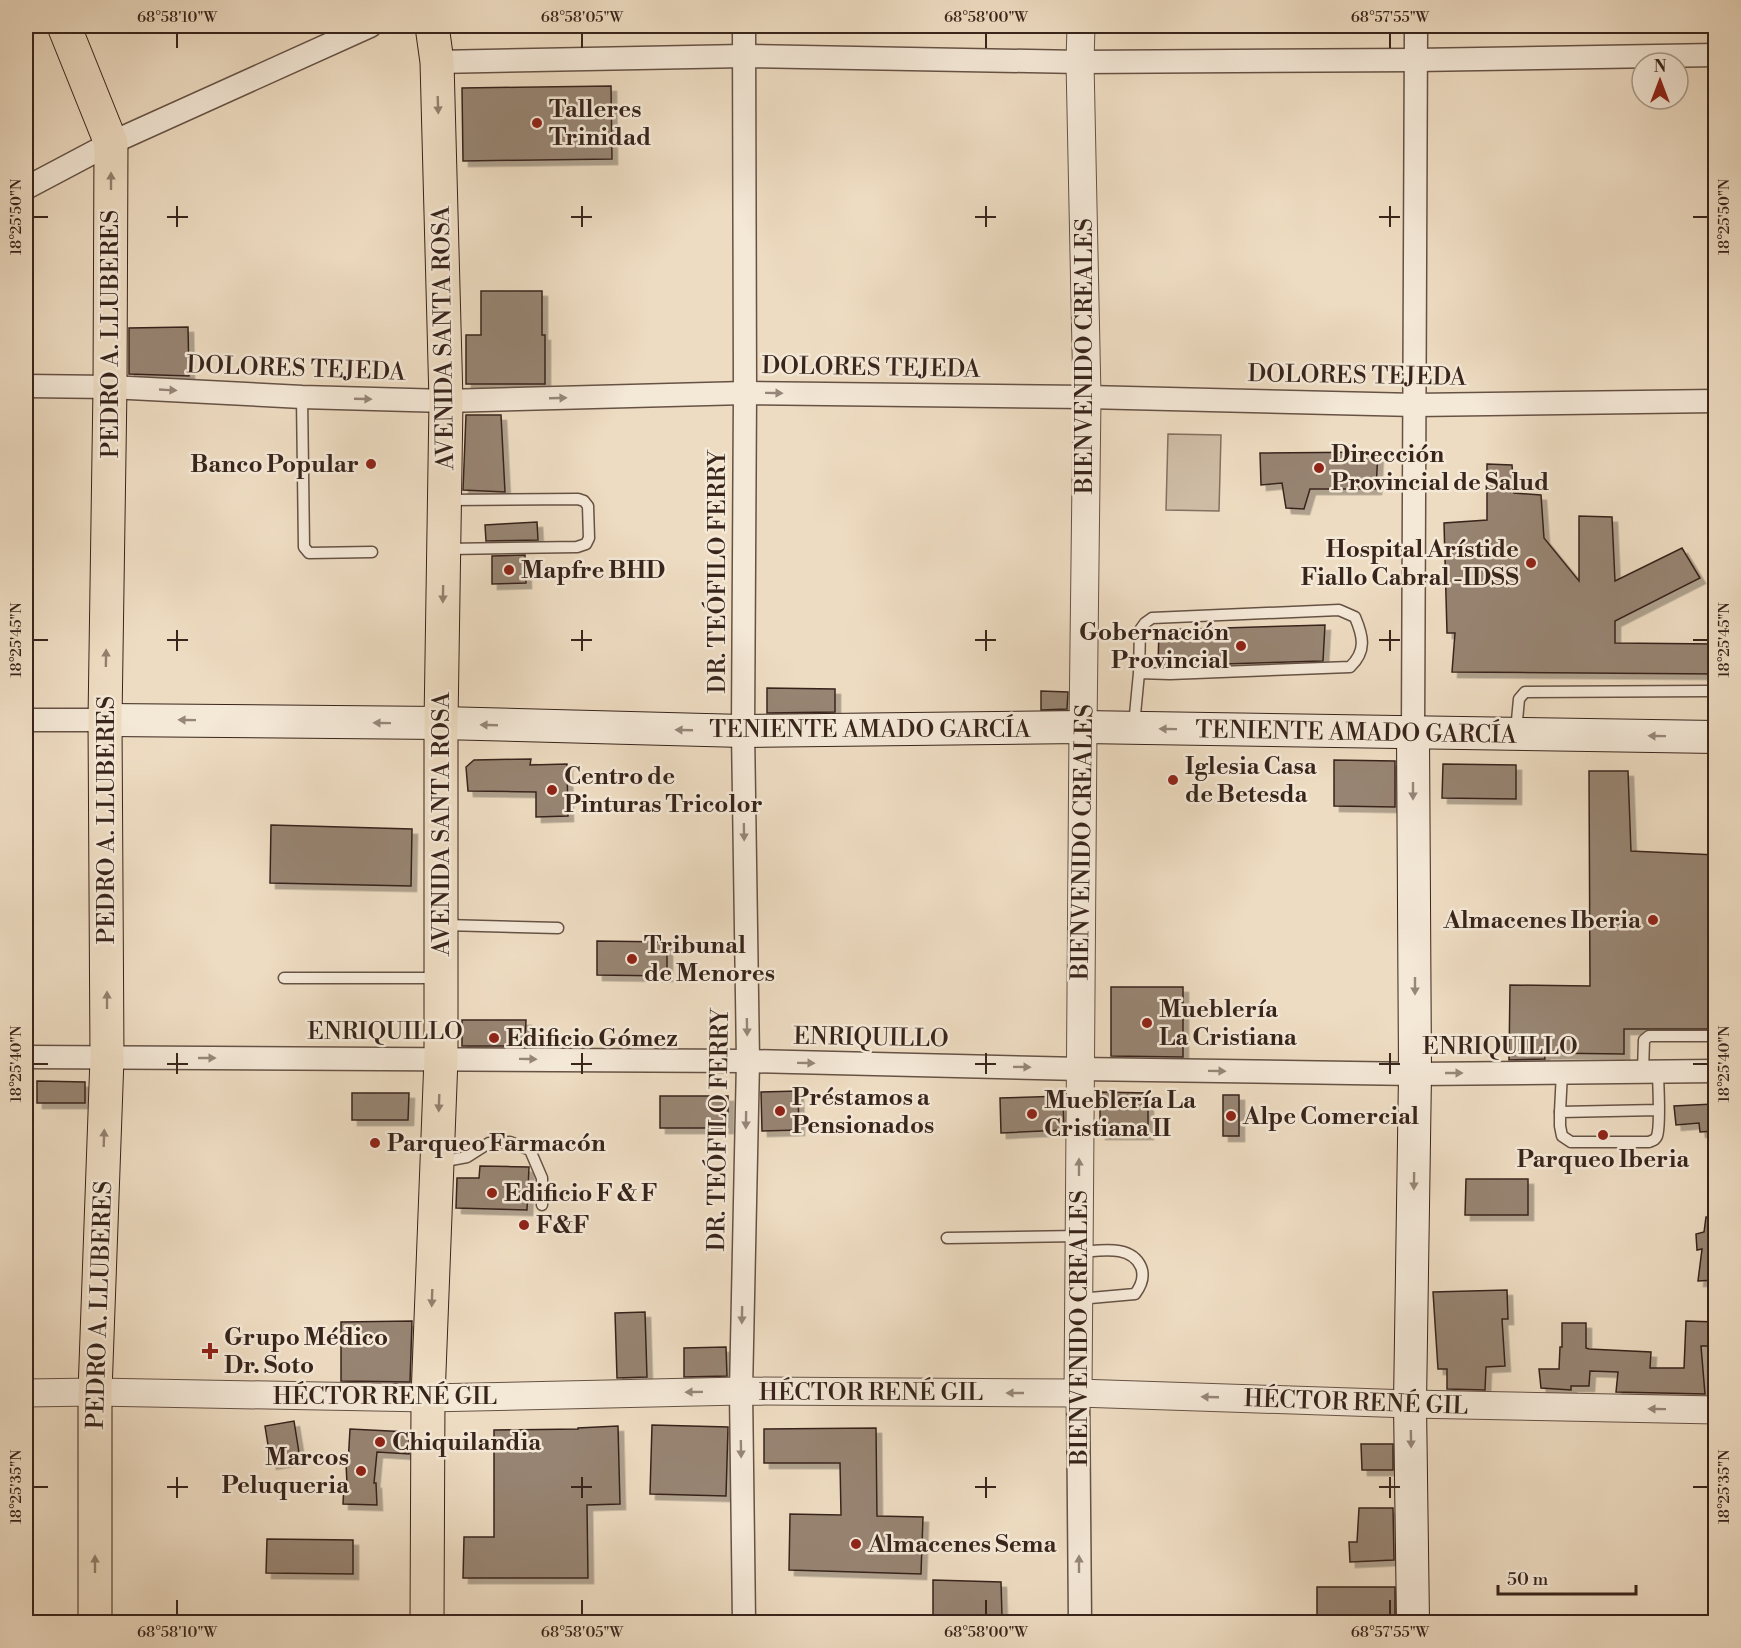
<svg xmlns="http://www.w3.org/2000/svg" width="1741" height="1648" font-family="'Libre Bodoni',serif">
<defs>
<filter id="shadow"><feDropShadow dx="5.5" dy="5.5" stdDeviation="0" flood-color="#0004"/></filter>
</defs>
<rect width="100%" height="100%" fill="#eedcc2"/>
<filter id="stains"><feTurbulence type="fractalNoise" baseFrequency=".00333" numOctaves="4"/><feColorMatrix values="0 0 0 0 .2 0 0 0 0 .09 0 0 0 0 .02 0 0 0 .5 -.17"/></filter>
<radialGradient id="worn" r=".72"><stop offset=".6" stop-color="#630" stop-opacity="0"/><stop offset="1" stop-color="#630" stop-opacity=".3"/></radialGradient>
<!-- green -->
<path fill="#cfbda6" stroke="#847060" stroke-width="1.5" d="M 1168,434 L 1221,435 L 1219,511 L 1166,510 Z"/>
<!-- building -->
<g fill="#978472" stroke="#38241b" stroke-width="1.5" filter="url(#shadow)">
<path d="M 611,86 L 612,159 L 463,161 L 462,88 Z"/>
<path d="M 481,291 L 542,291 L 542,335 L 545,335 L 545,384 L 466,384 L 466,335 L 481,335 Z"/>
<path d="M 188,327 L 189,376 L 129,374 L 129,328 Z"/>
<path d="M 466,415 L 501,415 L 505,492 L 463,490 Z"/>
<path d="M 1378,452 L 1376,489 L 1310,489 L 1304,509 L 1286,508 L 1282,483 L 1261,485 L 1260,453 Z"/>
<path d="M 1487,464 L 1512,465 L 1514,493 L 1541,495 L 1544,538 L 1579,581 L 1579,516 L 1612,517 L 1615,581 L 1682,548 L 1700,578 L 1615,621 L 1615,643 L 1716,644 L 1716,674 L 1452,672 L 1455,633 L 1447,633 L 1444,523 L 1487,520 Z"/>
<path d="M 537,522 L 538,540 L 486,541 L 485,525 Z"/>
<path d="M 525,555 L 526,583 L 492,584 L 492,556 Z"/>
<path d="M 1325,625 L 1323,661 L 1158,666 L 1159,630 Z"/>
<path d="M 767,688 L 835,689 L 835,712 L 767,713 Z"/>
<path d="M 1041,691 L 1068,692 L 1067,709 L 1041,710 Z"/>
<path d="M 531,759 L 530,765 L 567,764 L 568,816 L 536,817 L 536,792 L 468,791 L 466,767 L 474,760 Z"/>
<path d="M 1334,760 L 1395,761 L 1395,807 L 1334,806 Z"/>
<path d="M 1443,764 L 1516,765 L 1516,799 L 1442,798 Z"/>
<path d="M 1589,771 L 1628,771 L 1631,851 L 1716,855 L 1716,1029 L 1624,1029 L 1624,1054 L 1544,1053 L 1545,1059 L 1509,1060 L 1510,985 L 1590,986 Z"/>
<path d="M 271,825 L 412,829 L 411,886 L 270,883 Z"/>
<path d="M 597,941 L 667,942 L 667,976 L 597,975 Z"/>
<path d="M 1111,987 L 1183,987 L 1183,1057 L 1111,1056 Z"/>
<path d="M 462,1020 L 526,1020 L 525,1046 L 462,1046 Z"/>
<path d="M 37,1081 L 85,1082 L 85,1103 L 37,1103 Z"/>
<path d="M 798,1091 L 799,1130 L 762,1131 L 761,1092 Z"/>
<path d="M 1100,1092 L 1148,1093 L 1148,1134 L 1100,1134 Z"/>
<path d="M 352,1093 L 409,1093 L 408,1120 L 352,1120 Z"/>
<rect x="1223" y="1095" width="16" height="41"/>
<rect x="660" y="1096" width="68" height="32"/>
<path d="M 1063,1096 L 1064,1130 L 1001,1133 L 1000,1098 Z"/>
<path d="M 1713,1104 L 1715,1131 L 1700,1132 L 1699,1123 L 1676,1125 L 1674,1106 Z"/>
<path d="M 480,1166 L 529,1167 L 527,1210 L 456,1208 L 457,1178 L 479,1178 Z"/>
<path d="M 1466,1179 L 1528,1179 L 1528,1215 L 1465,1215 Z"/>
<path d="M 1706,1217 L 1716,1217 L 1716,1280 L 1698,1281 L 1702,1249 L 1697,1250 L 1696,1234 L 1704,1232 Z"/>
<path d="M 1507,1290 L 1508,1319 L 1502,1319 L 1505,1366 L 1486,1367 L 1485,1390 L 1447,1389 L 1447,1369 L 1438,1369 L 1433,1292 Z"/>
<path d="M 645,1312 L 647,1377 L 617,1378 L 615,1313 Z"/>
<path d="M 412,1321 L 410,1382 L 341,1381 L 341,1322 Z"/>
<path d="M 1686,1321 L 1716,1322 L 1716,1346 L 1701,1346 L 1705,1394 L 1616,1392 L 1618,1372 L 1590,1371 L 1589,1386 L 1571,1386 L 1571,1390 L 1541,1388 L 1539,1369 L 1559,1369 L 1560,1347 L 1562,1347 L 1562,1323 L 1586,1323 L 1586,1348 L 1589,1349 L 1651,1352 L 1650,1368 L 1684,1368 Z"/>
<path d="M 726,1347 L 727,1376 L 684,1377 L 684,1348 Z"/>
<path d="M 294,1421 L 300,1459 L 271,1464 L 265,1426 Z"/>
<path d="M 652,1425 L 728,1427 L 726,1496 L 650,1494 Z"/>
<path d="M 618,1426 L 620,1504 L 587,1505 L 588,1578 L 463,1578 L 464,1537 L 494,1537 L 494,1430 L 578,1429 L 578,1428 Z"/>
<path d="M 876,1428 L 877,1516 L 923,1517 L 921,1574 L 789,1570 L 790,1514 L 841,1515 L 840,1463 L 764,1463 L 764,1429 Z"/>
<path d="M 350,1429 L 409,1432 L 409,1454 L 377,1452 L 374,1483 L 376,1483 L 377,1505 L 343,1504 L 344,1483 L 347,1483 L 346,1464 L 348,1464 Z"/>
<path d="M 1361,1444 L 1393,1444 L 1393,1470 L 1362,1470 Z"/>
<path d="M 1359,1508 L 1393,1508 L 1394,1560 L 1350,1562 L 1349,1542 L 1357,1542 Z"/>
<path d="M 267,1539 L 353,1540 L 353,1574 L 266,1573 Z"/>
<path d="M 933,1580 L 1001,1582 L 1002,1616 L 933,1616 Z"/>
<rect x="1317" y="1587" width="78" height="33"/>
</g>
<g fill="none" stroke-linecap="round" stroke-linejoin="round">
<defs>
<g id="service">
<path d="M 302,397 L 304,547 L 309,553 L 372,552"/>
<path d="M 448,500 L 578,499 L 584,501 L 588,506 L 589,538 L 586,544 L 577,547 L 448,549"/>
<path d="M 1134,725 L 1139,673 L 1140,630 L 1145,623 L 1152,618 L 1339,610 L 1355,617 C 1363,636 1367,651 1350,667 L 1170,674 L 1139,673"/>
<path d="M 1516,731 L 1519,699 L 1525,692 L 1707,691"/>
<path d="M 444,925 L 558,928"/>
<path d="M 284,978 L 436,978"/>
<path d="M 1643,1071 L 1644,1040 L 1649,1036 L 1716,1036"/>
<path d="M 1658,1110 L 1560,1112 L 1560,1126 L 1562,1136 L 1571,1142 L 1649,1142 C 1654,1140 1655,1140 1657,1136 C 1661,1124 1658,1086 1658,1071"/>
<path d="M 1560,1112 L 1562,1072"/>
<path d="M 440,1162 L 467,1157 L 489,1143 L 510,1142 L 530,1150 L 542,1178 L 542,1205"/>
<path d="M 947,1238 L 1079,1236"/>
<path d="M 1079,1299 L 1135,1294 C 1141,1286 1145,1277 1141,1267 C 1131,1244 1100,1251 1079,1252"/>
</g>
<g id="minor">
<path d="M 437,62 L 744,56 L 1080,62 L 1416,60 L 1716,55"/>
<path d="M 26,188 L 111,143 L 370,26"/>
<path d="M 26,386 L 110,387 L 302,397 L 446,401 L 745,393 L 1087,397 L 1415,405 L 1716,401"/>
<path d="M 26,720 L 105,720"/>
<path d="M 1413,733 L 1416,26"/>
<path d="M 26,1057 L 748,1061 L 1080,1069 L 1415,1074 L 1716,1071"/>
<path d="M 1078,1393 L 1080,1622"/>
<path d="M 744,1622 L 741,1391 L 748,1061 L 743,731 L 745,393 L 744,26"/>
</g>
<g id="tertiary">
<path d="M 26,1393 L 95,1392 L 428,1398 L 741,1391 L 1078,1393 L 1410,1404 L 1716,1410"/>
<path d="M 1078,1393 L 1083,727 L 1087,397 L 1080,62 L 1081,26"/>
</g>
<g id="secondary">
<path d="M 105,720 L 441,723 L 743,731 L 1083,727 L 1716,737"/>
<path d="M 1413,733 L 1415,1074 L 1410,1404 L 1413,1622"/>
</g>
<g id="primary">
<path d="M 64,26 L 111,143 L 110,387 L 105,720 L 107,1058 L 95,1392 L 95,1622"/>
<path d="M 427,1622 L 428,1398 L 441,1058 L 441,723 L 446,401 L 437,62 L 432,26"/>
</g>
</defs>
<!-- service casing -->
<use href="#service" stroke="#665245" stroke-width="13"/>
<!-- minor casing -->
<use href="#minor" stroke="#665245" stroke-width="25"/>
<!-- tertiary casing -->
<use href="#tertiary" stroke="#665245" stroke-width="29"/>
<!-- secondary casing -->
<use href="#secondary" stroke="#38241b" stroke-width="34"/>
<!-- primary casing -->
<use href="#primary" stroke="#38241b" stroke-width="35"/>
<!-- service -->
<use href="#service" stroke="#f4e8d7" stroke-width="10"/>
<!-- minor -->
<use href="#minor" stroke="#f4e8d7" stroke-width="22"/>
<!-- tertiary -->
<use href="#tertiary" stroke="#f4e8d7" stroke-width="27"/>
<!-- secondary -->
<use href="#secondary" stroke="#f4e8d7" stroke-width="32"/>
<!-- primary -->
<use href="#primary" stroke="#eedcc2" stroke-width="33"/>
</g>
<!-- one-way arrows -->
<defs><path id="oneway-solid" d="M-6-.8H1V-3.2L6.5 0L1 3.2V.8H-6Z" transform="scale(1.5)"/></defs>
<g fill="#93806e">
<use href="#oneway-solid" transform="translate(438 105) rotate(88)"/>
<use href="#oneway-solid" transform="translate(111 181) rotate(-90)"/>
<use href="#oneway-solid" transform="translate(443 594) rotate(91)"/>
<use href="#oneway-solid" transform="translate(106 658) rotate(-89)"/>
<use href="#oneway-solid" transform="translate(107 1000) rotate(-90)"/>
<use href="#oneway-solid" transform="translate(439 1103) rotate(92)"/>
<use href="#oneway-solid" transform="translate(104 1138) rotate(-88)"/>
<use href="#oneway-solid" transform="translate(432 1298) rotate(92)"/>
<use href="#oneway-solid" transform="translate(95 1564) rotate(-90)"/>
</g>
<g fill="#968679">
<use href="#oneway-solid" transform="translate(168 390) rotate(3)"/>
<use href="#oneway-solid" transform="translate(774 393) rotate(1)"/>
<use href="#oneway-solid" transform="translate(558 398) rotate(-2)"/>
<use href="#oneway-solid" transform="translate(363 399) rotate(2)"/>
<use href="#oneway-solid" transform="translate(187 720) rotate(-179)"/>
<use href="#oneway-solid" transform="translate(382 723) rotate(-179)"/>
<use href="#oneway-solid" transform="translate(489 725) rotate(-178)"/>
<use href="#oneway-solid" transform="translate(1168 729) rotate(-179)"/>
<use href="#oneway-solid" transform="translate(684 730) rotate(-178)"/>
<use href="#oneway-solid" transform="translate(1657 736) rotate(-179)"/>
<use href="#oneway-solid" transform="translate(1413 791) rotate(90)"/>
<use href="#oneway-solid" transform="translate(744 832) rotate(89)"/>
<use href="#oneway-solid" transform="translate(1415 986) rotate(90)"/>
<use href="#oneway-solid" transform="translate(747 1027) rotate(89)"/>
<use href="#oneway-solid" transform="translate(207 1058)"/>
<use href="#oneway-solid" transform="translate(528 1059) rotate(1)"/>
<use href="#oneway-solid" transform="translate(806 1063) rotate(1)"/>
<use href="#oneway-solid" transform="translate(1022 1067) rotate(1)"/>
<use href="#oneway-solid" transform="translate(1217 1071) rotate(1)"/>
<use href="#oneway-solid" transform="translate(1454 1073)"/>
<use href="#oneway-solid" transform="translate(746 1120) rotate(91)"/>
<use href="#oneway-solid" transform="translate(1079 1167) rotate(-90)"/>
<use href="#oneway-solid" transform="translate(1414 1181) rotate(91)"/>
<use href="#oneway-solid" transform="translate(742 1315) rotate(91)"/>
<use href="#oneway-solid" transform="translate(694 1392) rotate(179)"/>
<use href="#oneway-solid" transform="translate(1015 1393) rotate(-180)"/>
<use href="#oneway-solid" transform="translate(1210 1397) rotate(-178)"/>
<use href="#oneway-solid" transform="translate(1657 1409) rotate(-179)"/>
<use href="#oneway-solid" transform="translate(1411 1439) rotate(89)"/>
<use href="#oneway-solid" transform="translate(741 1449) rotate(89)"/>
<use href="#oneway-solid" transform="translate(1079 1564) rotate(-90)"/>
</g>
<!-- ticks -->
<path fill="none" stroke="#38241b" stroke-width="2" d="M 177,33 L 177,48M 582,33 L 582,48M 986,33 L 986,48M 1390,33 L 1390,48M 177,206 L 177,227M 582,206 L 582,227M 986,206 L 986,227M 1390,206 L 1390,227M 33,217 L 48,217M 167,217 L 188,217M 571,217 L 592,217M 975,217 L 996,217M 1379,217 L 1400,217M 1693,217 L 1708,217M 177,630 L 177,651M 582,630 L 582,651M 986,630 L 986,651M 1390,630 L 1390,651M 33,640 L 48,640M 167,640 L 188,640M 571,640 L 592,640M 975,640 L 996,640M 1379,640 L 1400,640M 1693,640 L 1708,640M 177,1053 L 177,1074M 582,1053 L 582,1074M 986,1053 L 986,1074M 1390,1053 L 1390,1074M 33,1064 L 48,1064M 167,1064 L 188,1064M 571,1064 L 592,1064M 975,1064 L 996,1064M 1379,1064 L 1400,1064M 1693,1064 L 1708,1064M 177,1477 L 177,1498M 582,1477 L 582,1498M 986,1477 L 986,1498M 1390,1477 L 1390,1498M 33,1487 L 48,1487M 167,1487 L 188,1487M 571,1487 L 592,1487M 975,1487 L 996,1487M 1379,1487 L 1400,1487M 1693,1487 L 1708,1487M 177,1600 L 177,1615M 582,1600 L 582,1615M 986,1600 L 986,1615M 1390,1600 L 1390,1615"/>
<!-- markers -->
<g fill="#8f2418" stroke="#f4e8d7" stroke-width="2">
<circle cx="537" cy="123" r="6"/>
<circle cx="371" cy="464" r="6"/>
<circle cx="1319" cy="468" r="6"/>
<circle cx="1531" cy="563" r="6"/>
<circle cx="509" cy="570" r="6"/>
<circle cx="1241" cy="646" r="6"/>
<circle cx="1173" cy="780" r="6"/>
<circle cx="552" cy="790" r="6"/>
<circle cx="1653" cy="920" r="6"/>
<circle cx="632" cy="959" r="6"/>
<circle cx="1147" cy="1023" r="6"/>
<circle cx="494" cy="1038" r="6"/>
<circle cx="780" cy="1111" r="6"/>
<circle cx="1032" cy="1114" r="6"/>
<circle cx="1231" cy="1116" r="6"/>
<circle cx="1603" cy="1135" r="6"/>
<circle cx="375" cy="1143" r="6"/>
<circle cx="492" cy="1193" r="6"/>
<circle cx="524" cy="1225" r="6"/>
<path d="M207 1342h6v6h6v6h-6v6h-6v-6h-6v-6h6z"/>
<circle cx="380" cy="1442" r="6"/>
<circle cx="361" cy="1471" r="6"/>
<circle cx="856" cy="1544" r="6"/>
</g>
<g text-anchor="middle" stroke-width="5" stroke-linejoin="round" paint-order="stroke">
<!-- poi labels -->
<g font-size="24" font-weight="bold" fill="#38241b" stroke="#f4e8d7" text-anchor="start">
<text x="549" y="117">Talleres<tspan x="549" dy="28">Trinidad</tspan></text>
<text x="1331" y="462">Dirección<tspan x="1331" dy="28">Provincial de Salud</tspan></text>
<text x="359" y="472" text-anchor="end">Banco Popular</text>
<text x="1519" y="557" text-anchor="end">Hospital Arístide<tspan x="1519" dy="28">Fiallo Cabral -IDSS</tspan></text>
<text x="521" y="578">Mapfre BHD</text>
<text x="1229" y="640" text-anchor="end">Gobernación<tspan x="1229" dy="28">Provincial</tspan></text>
<text x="1185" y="774">Iglesia Casa<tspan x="1185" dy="28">de Betesda</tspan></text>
<text x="564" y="784">Centro de<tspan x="564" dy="28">Pinturas Tricolor</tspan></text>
<text x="1641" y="928" text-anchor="end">Almacenes Iberia</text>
<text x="644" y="953">Tribunal<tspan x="644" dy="28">de Menores</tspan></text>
<text x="1159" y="1017">Mueblería<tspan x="1159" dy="28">La Cristiana</tspan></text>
<text x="506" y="1046">Edificio Gómez</text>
<text x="792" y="1105">Préstamos a<tspan x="792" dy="28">Pensionados</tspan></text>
<text x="1044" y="1108">Mueblería La<tspan x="1044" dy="28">Cristiana II</tspan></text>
<text x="1243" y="1124">Alpe Comercial</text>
<text x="387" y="1151">Parqueo Farmacón</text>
<text x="1603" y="1167" text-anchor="middle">Parqueo Iberia</text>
<text x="504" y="1201">Edificio F &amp; F</text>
<text x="536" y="1233">F&amp;F</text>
<text x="224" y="1345">Grupo Médico<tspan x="224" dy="28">Dr. Soto</tspan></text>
<text x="392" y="1450">Chiquilandia</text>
<text x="349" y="1465" text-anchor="end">Marcos<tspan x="349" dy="28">Peluqueria</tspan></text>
<text x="868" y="1552">Almacenes Sema</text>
</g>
<!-- street labels -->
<g font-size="24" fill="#38241b" stroke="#f4e8d7">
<text transform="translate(110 334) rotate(-90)" y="8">PEDRO A. LLUBERES</text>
<text transform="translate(443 338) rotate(-91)" y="8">AVENIDA SANTA ROSA</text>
<text transform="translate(1084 356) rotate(-90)" y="8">BIENVENIDO CREALES</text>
<text transform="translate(871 367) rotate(1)" y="8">DOLORES TEJEDA</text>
<text transform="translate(296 368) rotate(2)" y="8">DOLORES TEJEDA</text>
<text transform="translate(1357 375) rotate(1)" y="8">DOLORES TEJEDA</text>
<text transform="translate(717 572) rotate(-90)" y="8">DR. TEÓFILO FERRY</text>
<text x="870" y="737">TENIENTE AMADO GARCÍA</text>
<text transform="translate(1356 732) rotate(1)" y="8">TENIENTE AMADO GARCÍA</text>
<text transform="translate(106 820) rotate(-90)" y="8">PEDRO A. LLUBERES</text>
<text transform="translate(441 824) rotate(-90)" y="8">AVENIDA SANTA ROSA</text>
<text transform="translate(1082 842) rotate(-89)" y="8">BIENVENIDO CREALES</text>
<text x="385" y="1039">ENRIQUILLO</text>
<text transform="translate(871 1037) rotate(1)" y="8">ENRIQUILLO</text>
<text x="1500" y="1054">ENRIQUILLO</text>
<text transform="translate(718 1130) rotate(-89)" y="8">DR. TEÓFILO FERRY</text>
<text transform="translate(99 1305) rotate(-88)" y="8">PEDRO A. LLUBERES</text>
<text transform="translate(1079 1328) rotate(-90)" y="8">BIENVENIDO CREALES</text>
<text x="871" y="1400">HÉCTOR RENÉ GIL</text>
<text x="385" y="1404">HÉCTOR RENÉ GIL</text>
<text transform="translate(1356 1402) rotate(2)" y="8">HÉCTOR RENÉ GIL</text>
</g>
</g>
<!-- margin -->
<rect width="1741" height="1648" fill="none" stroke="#eedcc2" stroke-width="66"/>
<!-- north arrow -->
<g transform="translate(1660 81)"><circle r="28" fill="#f4e8d7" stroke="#a99a8c" stroke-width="1.5"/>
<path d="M0-4.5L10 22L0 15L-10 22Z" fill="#8f2418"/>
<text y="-9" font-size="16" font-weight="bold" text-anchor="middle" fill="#38241b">N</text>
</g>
<!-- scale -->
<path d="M1498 1585v9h138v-9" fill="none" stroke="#38241b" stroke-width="3"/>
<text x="1507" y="1585" font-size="18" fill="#38241b" stroke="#f4e8d7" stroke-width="4.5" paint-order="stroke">50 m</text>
<rect x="33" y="33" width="1675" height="1582" fill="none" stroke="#38241b" stroke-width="2"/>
<g font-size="15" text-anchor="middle" fill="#38241b">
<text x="177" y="22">68°58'10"W</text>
<text x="582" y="22">68°58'05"W</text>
<text x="986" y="22">68°58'00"W</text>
<text x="1390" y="22">68°57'55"W</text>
<text transform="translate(16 217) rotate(-90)" y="5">18°25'50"N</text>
<text transform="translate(1724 217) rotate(-90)" y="5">18°25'50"N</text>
<text transform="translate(16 640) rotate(-90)" y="5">18°25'45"N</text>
<text transform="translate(1724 640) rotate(-90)" y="5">18°25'45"N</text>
<text transform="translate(16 1064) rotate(-90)" y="5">18°25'40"N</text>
<text transform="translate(1724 1064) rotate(-90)" y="5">18°25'40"N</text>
<text transform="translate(16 1487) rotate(-90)" y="5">18°25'35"N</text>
<text transform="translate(1724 1487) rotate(-90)" y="5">18°25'35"N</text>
<text x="177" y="1637">68°58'10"W</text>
<text x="582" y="1637">68°58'05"W</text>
<text x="986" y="1637">68°58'00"W</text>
<text x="1390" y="1637">68°57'55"W</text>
</g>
<rect width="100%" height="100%" filter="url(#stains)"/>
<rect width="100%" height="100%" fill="url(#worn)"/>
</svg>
